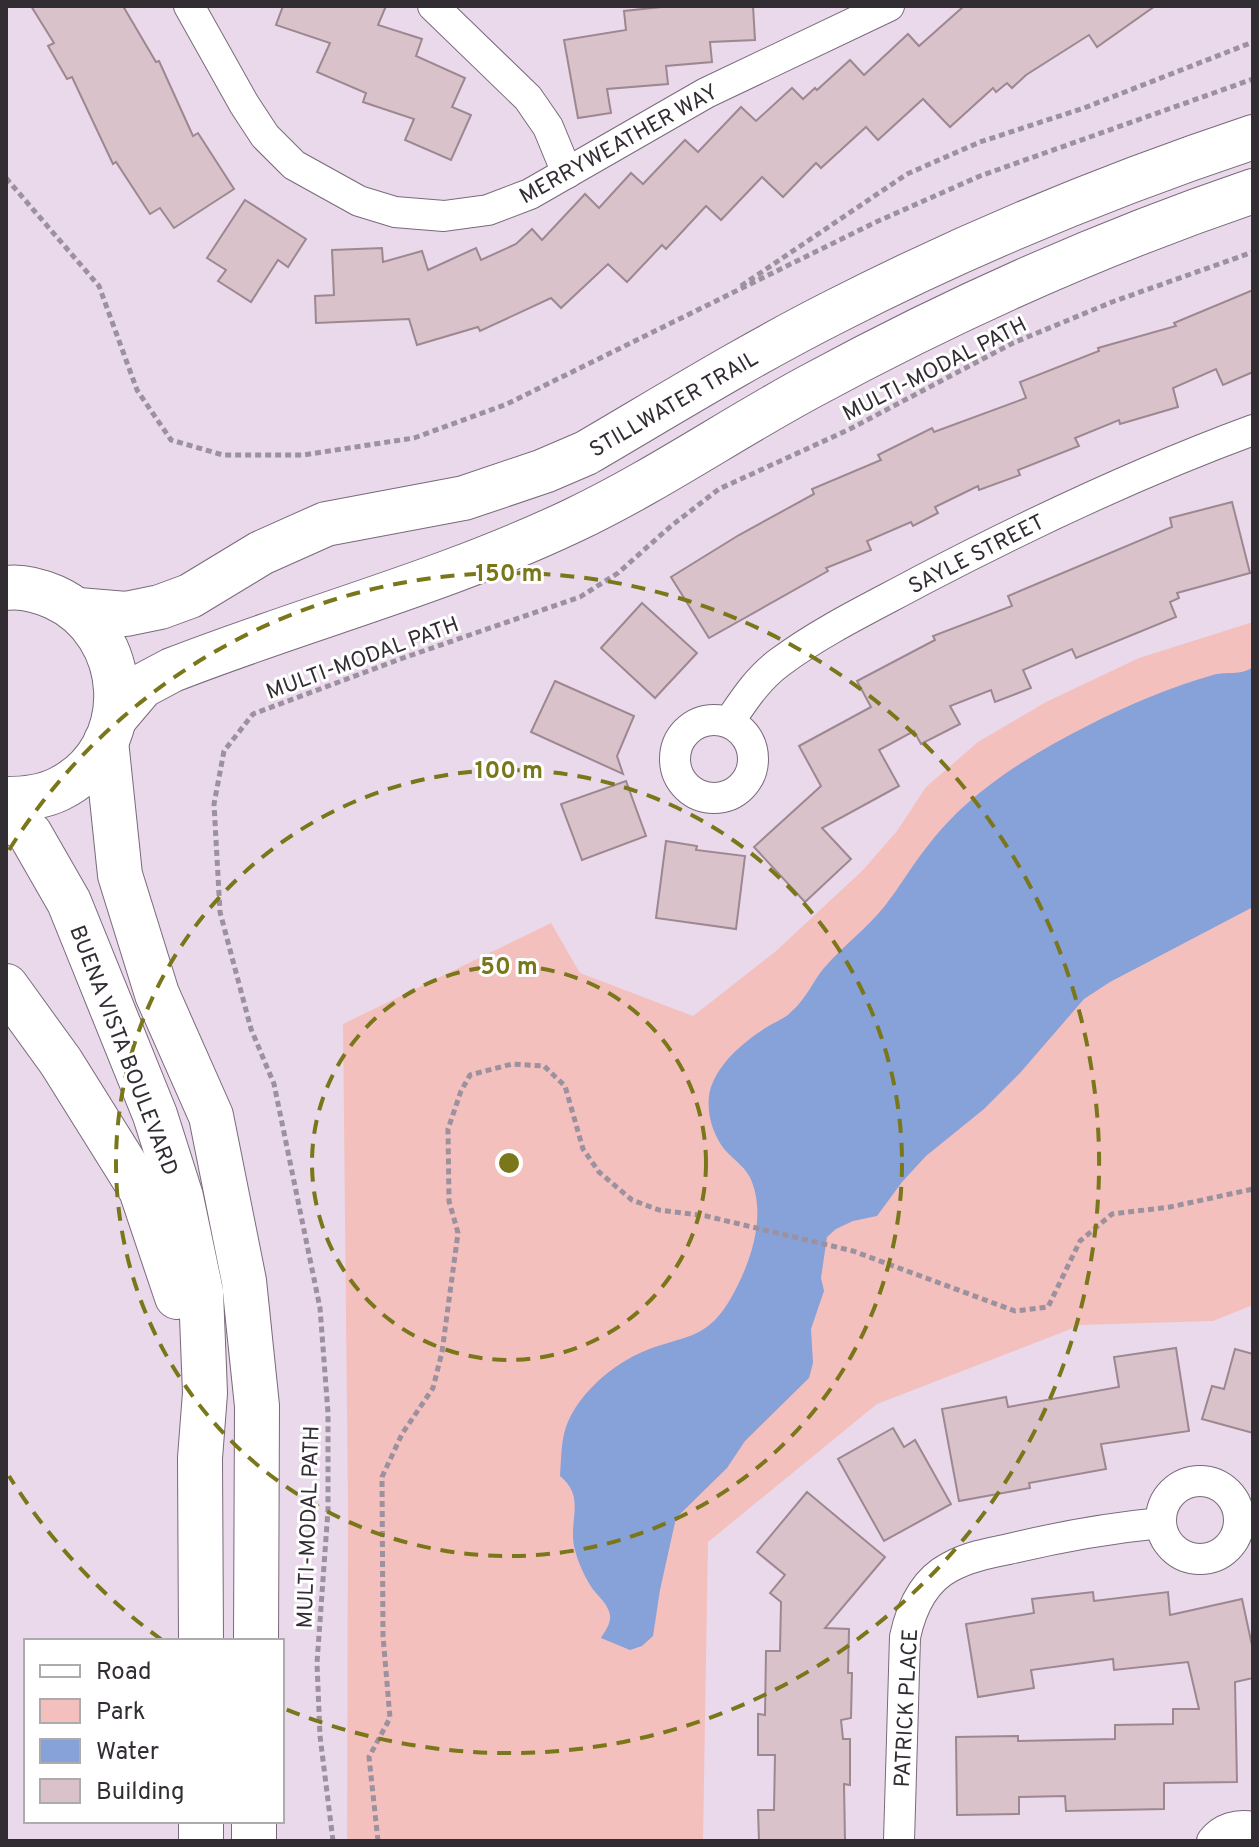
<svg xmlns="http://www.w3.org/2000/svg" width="1259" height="1847" font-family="Overpass,sans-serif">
<rect width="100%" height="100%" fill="#e9d9eb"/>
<!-- green -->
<path fill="#f4c0be" d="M 1253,622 L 1253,1305 L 1213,1321 L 1081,1325 L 877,1404 L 708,1542 L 703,1841 L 347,1841 L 348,1507 L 343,1024 L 551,923 L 580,973 L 693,1016 L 776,951 L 863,870 L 897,831 L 926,787 L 978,742 L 1046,702 L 1139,658 Z"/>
<!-- water -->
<path fill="#87a1d9" d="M 1253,667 L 1253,907 L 1110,982 L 1084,999 L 1020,1073 L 984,1109 L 926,1156 L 902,1182 L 877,1216 L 853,1221 L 836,1229 L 827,1237 L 821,1278 L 824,1291 L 811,1329 L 813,1363 L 809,1378 L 745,1441 L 727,1468 L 676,1518 L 660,1590 L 653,1636 L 642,1646 L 630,1650 L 601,1638 C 605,1631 611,1624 610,1615 C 608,1603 596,1595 590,1585 C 584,1575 578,1562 575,1550 C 567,1521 587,1498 560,1476 C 561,1462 561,1447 564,1434 C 573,1397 613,1363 647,1350 C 682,1336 705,1340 728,1303 C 748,1270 767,1221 752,1182 C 747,1168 735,1161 725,1150 C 711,1133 703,1103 713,1082 C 723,1059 746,1040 767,1027 C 776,1021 785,1019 792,1011 C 806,999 813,981 824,968 C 843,946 866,929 884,907 C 899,888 911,867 926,848 C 967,793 1029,755 1089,725 C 1128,705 1171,687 1213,675 C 1226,671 1241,676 1253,667 Z"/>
<!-- building -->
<g fill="#dac2cb" stroke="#9d8790" stroke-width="2">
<path d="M 31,6 L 123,6 L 156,62 L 159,61 L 193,136 L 198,133 L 234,189 L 174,228 L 160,208 L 150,214 L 116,162 L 113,164 L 72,77 L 67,79 L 48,46 L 54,43 Z"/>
<path d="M 283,6 L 386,6 L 378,25 L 422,39 L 416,56 L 465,78 L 452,107 L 471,115 L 451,160 L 405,140 L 414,119 L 363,102 L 366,93 L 317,72 L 330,43 L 276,25 Z"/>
<path d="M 671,6 L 753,6 L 755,40 L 710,42 L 712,62 L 666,66 L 668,84 L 607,89 L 611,113 L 578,118 L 564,40 L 626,30 L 624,11 Z"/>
<path d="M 964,6 L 1155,6 L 1097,47 L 1089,35 L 1026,75 L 1012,88 L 1007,83 L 996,92 L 993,88 L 950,127 L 923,99 L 878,140 L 866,127 L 821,168 L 816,163 L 783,197 L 762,177 L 721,220 L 706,206 L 666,249 L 662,245 L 627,282 L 608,264 L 561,308 L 551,298 L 480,331 L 478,327 L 417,345 L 409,319 L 316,323 L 315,296 L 334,295 L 332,250 L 382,248 L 383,262 L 422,251 L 428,270 L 476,248 L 481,260 L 516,244 L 532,229 L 542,240 L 585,194 L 599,208 L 631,173 L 643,184 L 685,140 L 698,152 L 741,107 L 756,121 L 792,88 L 803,99 L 815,88 L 817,90 L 850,60 L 864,75 L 908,34 L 919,46 Z"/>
<path d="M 245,200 L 306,239 L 288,267 L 278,260 L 251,302 L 218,281 L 226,270 L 207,258 Z"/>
<path d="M 1253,290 L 1253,372 L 1223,385 L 1216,369 L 1173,388 L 1178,407 L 1120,424 L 1119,420 L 1075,438 L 1079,446 L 1018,470 L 1020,475 L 979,490 L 978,486 L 935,507 L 938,513 L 913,526 L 911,522 L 867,541 L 871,550 L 826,568 L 828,571 L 709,638 L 671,577 L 739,535 L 814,494 L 812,489 L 881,460 L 878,455 L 932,428 L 934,432 L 1026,398 L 1020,382 L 1099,351 L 1098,348 L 1176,326 L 1174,323 Z"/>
<path d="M 1232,502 L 1250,573 L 1177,593 L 1179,598 L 1170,602 L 1176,617 L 1076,658 L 1072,649 L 1023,670 L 1031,688 L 995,702 L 991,690 L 950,706 L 960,724 L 921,744 L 914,731 L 879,750 L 899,786 L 822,828 L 851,859 L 805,902 L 754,847 L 821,786 L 799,746 L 871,707 L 857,681 L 935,640 L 933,636 L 1012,606 L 1008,596 L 1172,527 L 1170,518 Z"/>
<path d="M 642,603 L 697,653 L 655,698 L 601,648 Z"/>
<path d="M 555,681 L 634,716 L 617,756 L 623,774 L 531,732 Z"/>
<path d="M 626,781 L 646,836 L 582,860 L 561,804 Z"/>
<path d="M 666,841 L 697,846 L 696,850 L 745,856 L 736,929 L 656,918 Z"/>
<path d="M 1176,1348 L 1189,1431 L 1101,1444 L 1106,1469 L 1029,1483 L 1030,1488 L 959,1501 L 942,1409 L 1006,1397 L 1008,1407 L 1119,1387 L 1114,1357 Z"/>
<path d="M 1235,1349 L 1253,1354 L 1253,1433 L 1202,1419 L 1212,1386 L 1224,1389 Z"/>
<path d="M 893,1428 L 904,1447 L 915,1440 L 951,1504 L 884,1541 L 838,1459 Z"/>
<path d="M 807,1492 L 885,1557 L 825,1628 L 849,1629 L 848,1673 L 852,1673 L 851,1718 L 841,1720 L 843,1739 L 850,1739 L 850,1785 L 844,1784 L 845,1841 L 759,1841 L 758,1810 L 774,1810 L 775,1755 L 758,1755 L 758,1714 L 765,1715 L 766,1651 L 780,1651 L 781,1602 L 770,1593 L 785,1575 L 757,1552 Z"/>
<path d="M 1093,1592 L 1094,1601 L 1168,1592 L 1170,1615 L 1242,1599 L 1253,1650 L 1253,1678 L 1235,1682 L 1237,1782 L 1164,1783 L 1164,1809 L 1066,1811 L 1065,1796 L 1019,1797 L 1019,1814 L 957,1815 L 956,1737 L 1018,1736 L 1018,1741 L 1115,1739 L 1115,1725 L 1173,1724 L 1173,1709 L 1199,1709 L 1188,1662 L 1114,1670 L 1113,1659 L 1031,1670 L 1034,1688 L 978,1697 L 966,1624 L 1034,1613 L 1032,1599 Z"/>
</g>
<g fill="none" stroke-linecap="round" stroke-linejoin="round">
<defs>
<g id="street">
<path d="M 189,6 L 244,104 L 265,136 L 294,165 L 359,201 L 395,212 L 444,216 L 488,210 L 530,194 L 706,93 L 889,6"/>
<path d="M 433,6 L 528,98 L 548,127 L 567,173"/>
<circle cx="714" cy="759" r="39"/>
<path d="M 729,722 C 744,700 758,678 780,662 C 823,630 874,606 922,580 C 1029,524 1139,472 1253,430"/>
<circle cx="1200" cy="1520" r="39"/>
<path d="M 899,1841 L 905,1637 C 911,1609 923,1581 950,1567 C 968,1557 989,1553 1009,1549 C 1059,1537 1109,1528 1161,1523"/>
<path d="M 1212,1841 C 1222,1828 1237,1824 1253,1827"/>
</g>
<g id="secondary">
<path d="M 6,588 C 21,586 40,591 54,597 C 132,632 140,749 59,789 C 43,797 24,799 6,799"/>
<path d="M 78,610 L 126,614 L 160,607 L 190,596 L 261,553 L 326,524 L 464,498 L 544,471 L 586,453 C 668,405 749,355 834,312 C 969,243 1109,185 1253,137"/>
<path d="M 114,719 L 142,686 L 172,670 C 305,618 444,582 574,520 C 656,481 731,429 811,386 C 953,309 1100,243 1253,191"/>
<path d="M 106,741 L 120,875 L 157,994 L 211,1116 L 244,1281 L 257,1406 L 256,1641"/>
<path d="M 6,814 L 30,834 L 69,902 L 155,1115 L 181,1197 L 201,1292 L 205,1393 L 200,1458 L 201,1641"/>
<path d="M 6,986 L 61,1062 L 141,1190 L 177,1297"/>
<path d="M 201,1841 L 201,1821"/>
<path d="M 254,1841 L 254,1821"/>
</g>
</defs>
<!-- street casing -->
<use href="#street" stroke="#796a7a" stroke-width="32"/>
<!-- secondary casing -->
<use href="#secondary" stroke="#796a7a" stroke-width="46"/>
<!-- path -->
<g stroke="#9c919e" stroke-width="5" stroke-dasharray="6 4" stroke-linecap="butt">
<path d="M 6,178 L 99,286 L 137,390 L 171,440 L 223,455 L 303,455 L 414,438 L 507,404 L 876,222 L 980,176 L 1253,79"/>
<path d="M 741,286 L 907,174 L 980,142 L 1084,108 L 1253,42"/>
<path d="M 333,1841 L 320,1736 L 317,1663 L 328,1510 L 328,1413 L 320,1308 L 274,1084 L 251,1029 L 220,912 L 214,804 L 224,751 L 253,714 L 403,658 L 580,597 L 618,573 L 671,526 L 719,489 L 848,430 L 1013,343 L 1112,302 L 1253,252"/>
<path d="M 378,1841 L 369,1757 L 390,1718 L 383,1636 L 382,1477 L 402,1434 L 433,1388 L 442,1352 L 458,1233 L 449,1201 L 448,1129 L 461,1091 L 470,1075 L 512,1064 L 544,1066 L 565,1086 L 583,1149 L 599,1172 L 632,1200 L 659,1210 L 706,1216 L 853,1251 L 1015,1311 L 1048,1307 L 1080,1241 L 1112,1214 L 1170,1207 L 1253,1189"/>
</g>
<!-- street -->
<use href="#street" stroke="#fff" stroke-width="30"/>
<!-- secondary -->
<use href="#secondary" stroke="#fff" stroke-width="44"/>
</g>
<!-- distance rings -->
<g fill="none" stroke="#7a761a" stroke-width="4" stroke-dasharray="14 10">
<circle cx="509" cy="1163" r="197"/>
<circle cx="509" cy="1163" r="393"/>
<path d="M162 1640A590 590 0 0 1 9 1476M9 850A590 590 0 1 1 283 1708"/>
</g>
<g text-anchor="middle" stroke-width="6" stroke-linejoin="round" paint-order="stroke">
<!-- street labels -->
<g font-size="22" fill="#322c33" stroke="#fff">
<text transform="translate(618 143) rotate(-29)" y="8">MERRYWEATHER WAY</text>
<text transform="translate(934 368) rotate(-27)" y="8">MULTI-MODAL PATH</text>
<text transform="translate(673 403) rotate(-30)" y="8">STILLWATER TRAIL</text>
<text transform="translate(976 553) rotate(-27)" y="8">SAYLE STREET</text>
<text transform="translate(362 657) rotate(-20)" y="8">MULTI-MODAL PATH</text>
<text transform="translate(125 1050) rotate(69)" y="8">BUENA VISTA BOULEVARD</text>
<text transform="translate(307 1527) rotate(-88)" y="8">MULTI-MODAL PATH</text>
<text transform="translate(905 1708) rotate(-87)" y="8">PATRICK PLACE</text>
</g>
</g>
<circle cx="509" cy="1163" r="12" fill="#7a761a" stroke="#fff" stroke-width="4"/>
<g font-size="24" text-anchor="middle" font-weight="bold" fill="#7a761a" stroke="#fff" stroke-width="6" stroke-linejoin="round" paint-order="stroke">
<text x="509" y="581">150 m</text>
<text x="509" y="778">100 m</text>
<text x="509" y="974">50 m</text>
</g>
<!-- border -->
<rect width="1259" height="1847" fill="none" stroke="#322c33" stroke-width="16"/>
<!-- legend -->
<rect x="24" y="1639" width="260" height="184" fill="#ffffff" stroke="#adabad" stroke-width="2"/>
<rect x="40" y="1665" width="40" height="12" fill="#ffffff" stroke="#adabad" stroke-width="2"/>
<text x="96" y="1679" font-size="24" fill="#322c33">Road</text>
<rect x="40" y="1699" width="40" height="24" fill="#f4c0be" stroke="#adabad" stroke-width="2"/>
<text x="96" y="1719" font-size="24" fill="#322c33">Park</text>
<rect x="40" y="1739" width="40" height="24" fill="#87a1d9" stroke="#adabad" stroke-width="2"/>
<text x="96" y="1759" font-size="24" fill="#322c33">Water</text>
<rect x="40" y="1779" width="40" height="24" fill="#dac2cb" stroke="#adabad" stroke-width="2"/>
<text x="96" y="1799" font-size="24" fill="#322c33">Building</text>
</svg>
